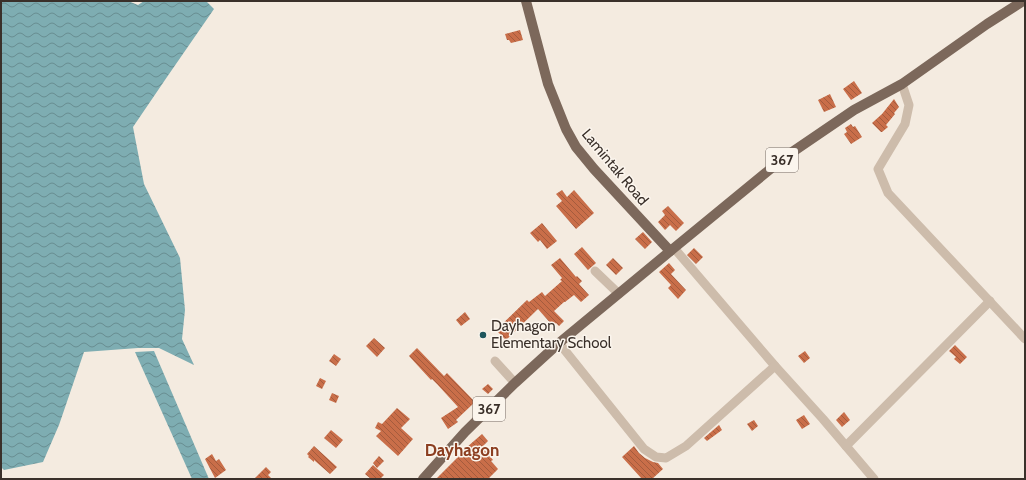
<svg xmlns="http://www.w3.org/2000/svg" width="1026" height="480" font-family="Cabin,sans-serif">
<defs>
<pattern id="water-waves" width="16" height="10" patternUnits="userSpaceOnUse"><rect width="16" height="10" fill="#7eadb2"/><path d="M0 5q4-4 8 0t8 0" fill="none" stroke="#688d91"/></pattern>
<pattern id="building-back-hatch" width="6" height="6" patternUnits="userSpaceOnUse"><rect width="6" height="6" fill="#c96e49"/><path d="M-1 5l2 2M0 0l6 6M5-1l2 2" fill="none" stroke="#a45b3d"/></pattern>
</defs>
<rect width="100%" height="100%" fill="#f4ebe0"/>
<!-- water -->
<g fill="url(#water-waves)">
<path d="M 1,1 L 128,1 L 138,5 L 144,1 L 206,1 L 214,9 L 167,77 L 133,127 L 144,184 L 180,258 L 185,310 L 182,339 L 194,365 L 159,348 L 138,348 L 84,352 L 59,425 L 43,462 L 4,470 L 1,467 Z"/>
<path d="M 154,351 L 209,479 L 192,479 L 135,352 Z"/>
</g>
<!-- building -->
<g fill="url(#building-back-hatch)">
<path d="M 520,30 L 523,40 L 511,43 L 509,40 L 507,40 L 505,34 Z"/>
<path d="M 854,81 L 862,93 L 851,100 L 843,89 Z"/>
<path d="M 830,94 L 836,107 L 824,112 L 818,100 Z"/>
<path d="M 894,99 L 899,107 L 894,113 L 895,114 L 886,125 L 888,127 L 882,132 L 881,132 L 872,123 L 882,114 Z"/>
<path d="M 851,124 L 853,127 L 855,126 L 862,137 L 851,144 L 844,134 L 847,132 L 845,128 Z"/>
<path d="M 562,190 L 567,197 L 574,190 L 594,213 L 576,229 L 556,206 L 562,201 L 556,194 Z"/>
<path d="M 668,206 L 684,223 L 676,231 L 670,225 L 665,230 L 658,222 L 665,215 L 662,211 Z"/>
<path d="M 542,223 L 557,241 L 547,249 L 540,240 L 538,242 L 530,233 Z"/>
<path d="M 643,232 L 652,242 L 645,249 L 635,239 Z"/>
<path d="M 582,247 L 596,263 L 588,270 L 574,254 Z"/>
<path d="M 694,248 L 703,257 L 696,264 L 687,255 Z"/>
<path d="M 560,258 L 576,277 L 577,276 L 582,281 L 579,284 L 589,295 L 581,302 L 574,295 L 565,302 L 564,302 L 554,311 L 564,321 L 559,326 L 556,323 L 553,326 L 538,309 L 506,340 L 496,330 L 527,300 L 529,302 L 542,292 L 545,296 L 562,281 L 560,280 L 562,278 L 551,265 Z"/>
<path d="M 613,258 L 623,268 L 616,275 L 606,265 Z"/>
<path d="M 669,263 L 675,270 L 671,274 L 686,290 L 678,299 L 668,288 L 671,285 L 659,272 Z"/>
<path d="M 465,312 L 470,319 L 461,326 L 456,320 Z"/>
<path d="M 374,338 L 385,348 L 377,357 L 366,346 Z"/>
<path d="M 955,345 L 967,357 L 960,364 L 954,359 L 956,357 L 949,351 Z"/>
<path d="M 417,348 L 444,376 L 447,373 L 475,402 L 456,420 L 458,422 L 448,429 L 441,418 L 458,407 L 437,384 L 432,379 L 431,380 L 409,356 Z"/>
<path d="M 805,351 L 810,358 L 804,363 L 798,356 Z"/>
<path d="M 334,354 L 341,359 L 336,366 L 329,361 Z"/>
<path d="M 320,378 L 326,381 L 322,389 L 316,386 Z"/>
<path d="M 488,384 L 493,389 L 488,394 L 482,389 Z"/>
<path d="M 332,393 L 339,396 L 336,403 L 329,400 Z"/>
<path d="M 397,408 L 410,419 L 401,428 L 413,439 L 398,456 L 376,436 L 381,431 L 375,428 L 378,422 L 382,424 Z"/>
<path d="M 844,412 L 850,420 L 842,427 L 836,420 Z"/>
<path d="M 804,415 L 810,424 L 802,429 L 796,420 Z"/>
<path d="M 754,420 L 758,426 L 752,431 L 747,424 Z"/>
<path d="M 719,425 L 722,430 L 707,441 L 704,438 Z"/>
<path d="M 331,430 L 343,440 L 336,448 L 324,438 Z"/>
<path d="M 482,434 L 488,441 L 482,447 L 493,460 L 491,461 L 498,469 L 488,479 L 436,479 L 460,455 L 459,454 Z"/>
<path d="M 314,446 L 337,467 L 330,474 L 314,460 L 314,462 L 308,457 L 309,456 L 307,454 Z"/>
<path d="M 634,446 L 639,453 L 645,458 L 653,462 L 658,463 L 663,469 L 652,479 L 642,479 L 622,457 Z"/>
<path d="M 212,454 L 216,461 L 219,459 L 226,470 L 215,478 L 205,459 Z"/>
<path d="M 379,456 L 384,461 L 377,468 L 373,463 Z"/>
<path d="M 373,465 L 384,475 L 380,479 L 371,479 L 365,474 Z"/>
<path d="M 266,467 L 271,472 L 268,475 L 272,479 L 254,479 Z"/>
</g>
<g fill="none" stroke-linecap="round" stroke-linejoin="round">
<!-- minor -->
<g stroke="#cdbcab" stroke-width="9">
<path d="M 902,84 L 909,105 L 905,124 L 878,169 L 888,193 L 1025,339"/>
<path d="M 674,248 L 775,366 L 823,419 L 874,479"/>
<path d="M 595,271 L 619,294"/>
<path d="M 559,343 L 644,449 L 656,457 L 666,458 L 686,446 L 775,366"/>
<path d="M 495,361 L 515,383"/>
<path d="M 846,446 L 990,301"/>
</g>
<!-- major -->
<g stroke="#7c685b" stroke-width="10">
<path d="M 526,1 L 548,84 L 566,129 L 576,147 L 594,169 L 670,251"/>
<path d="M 423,479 L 465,432 L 515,383 L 559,343 L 674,248 L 785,157 L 854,110 L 902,84 L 987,24 L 1023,1"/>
</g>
</g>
<!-- markers -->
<circle fill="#1e565d" stroke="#fbf5ed" stroke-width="1.5" cx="483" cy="335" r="4"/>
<g text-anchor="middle" stroke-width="3" stroke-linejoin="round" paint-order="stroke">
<!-- shield labels -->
<g fill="#fbf5ed" stroke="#746b64" stroke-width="1">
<rect x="766" y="148" width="32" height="24" rx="3"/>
<rect x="473" y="397" width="32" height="24" rx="3"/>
</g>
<g font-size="14" font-weight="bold" fill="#3a302a">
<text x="782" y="165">367</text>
<text x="489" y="414">367</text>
</g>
<!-- street labels -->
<g font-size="15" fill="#3a302a" stroke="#fbf5ed">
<text transform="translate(615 167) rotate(50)" y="5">Lamintak Road</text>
</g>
<!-- poi labels -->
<g font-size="15" fill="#3a302a" stroke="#fbf5ed" text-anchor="start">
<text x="491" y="331">Dayhagon<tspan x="491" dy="17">Elementary School</tspan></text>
</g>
<!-- quarter labels -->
<g font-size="17" font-weight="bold" fill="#8c3f21" stroke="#fbf5ed">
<text x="462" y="456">Dayhagon</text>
</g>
</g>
<!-- border -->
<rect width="1026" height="480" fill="none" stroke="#3a302a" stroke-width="4"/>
</svg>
